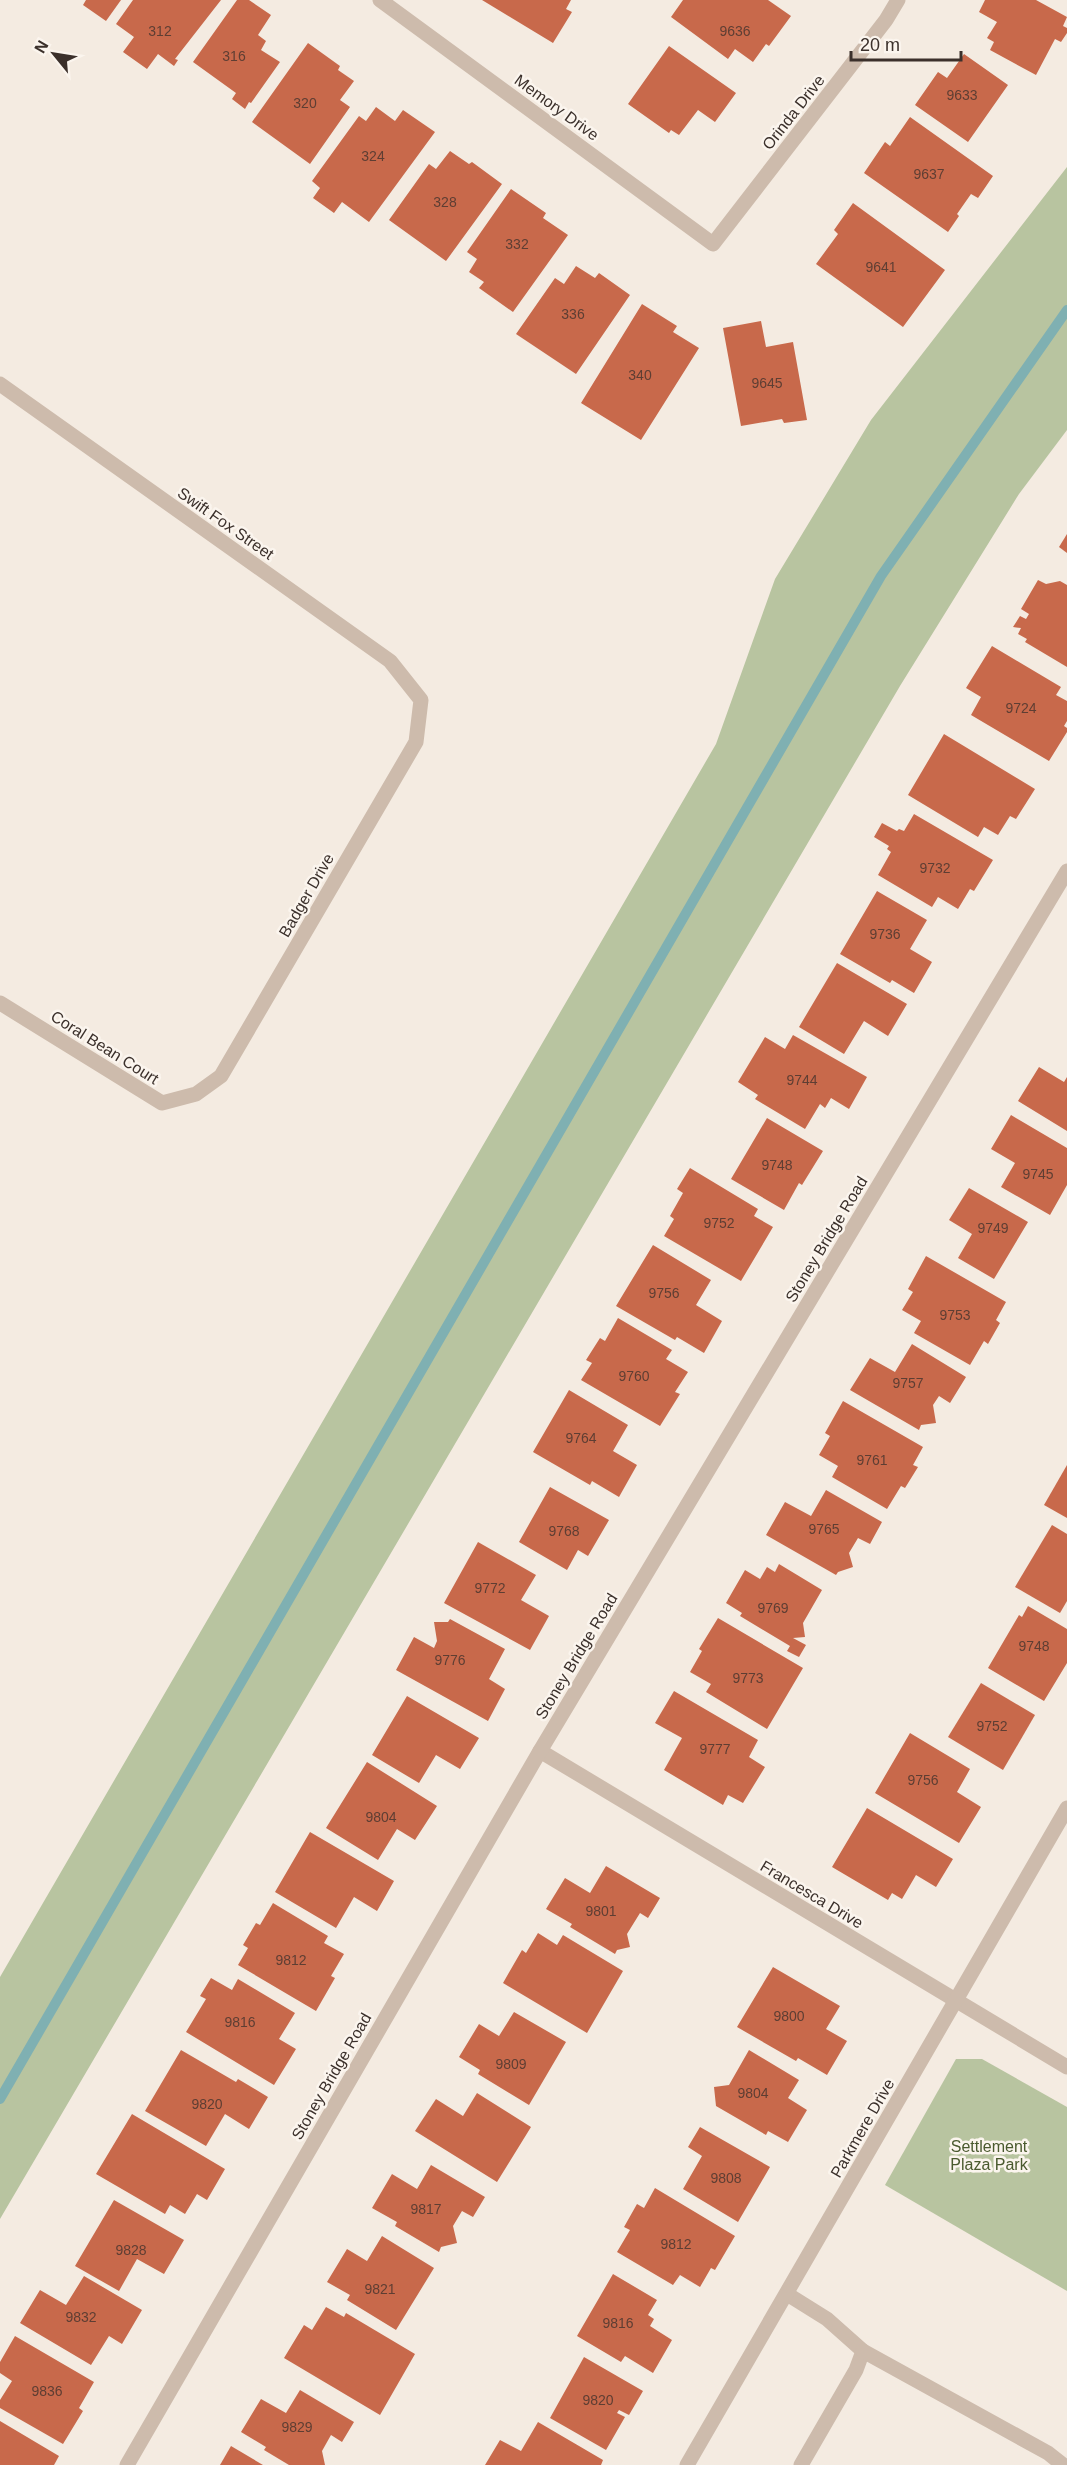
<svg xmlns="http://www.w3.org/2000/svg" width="1067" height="2465" font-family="Arial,sans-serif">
<rect width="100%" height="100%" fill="#f4ebe1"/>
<!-- green -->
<g fill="#b8c4a0">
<path d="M 1067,167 L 1067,430 L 1019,494 L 900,686 L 0,2219 L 0,1977 L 716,744 L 775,579 L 871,420 Z"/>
<path d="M 956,2059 L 982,2059 L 1067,2107 L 1067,2291 L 885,2185 Z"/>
</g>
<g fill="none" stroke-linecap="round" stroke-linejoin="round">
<!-- stream -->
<path stroke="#7fb0b2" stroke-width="10" d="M 0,2099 L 881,576 L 1067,310"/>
</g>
<!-- building -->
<g fill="#c8694b">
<path d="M 86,0 L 121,0 L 106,21 L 83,5 Z"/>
<path d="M 133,0 L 221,0 L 175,59 L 178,60 L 174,66 L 158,54 L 147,69 L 123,52 L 134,37 L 116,24 Z"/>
<path d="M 237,0 L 249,0 L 271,15 L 258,35 L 266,41 L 261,50 L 280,62 L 251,103 L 249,102 L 245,109 L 232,99 L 236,93 L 193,62 Z"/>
<path d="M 482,0 L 571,0 L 566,9 L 572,12 L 553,43 Z"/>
<path d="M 683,0 L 768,0 L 791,16 L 769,46 L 766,44 L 753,62 L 735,49 L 728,59 L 671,17 Z"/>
<path d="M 985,0 L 1036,0 L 1067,17 L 1063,26 L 1067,28 L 1067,33 L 1061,42 L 1055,39 L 1036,75 L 990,50 L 994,42 L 987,38 L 997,22 L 979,12 Z"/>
<path d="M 308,43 L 340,66 L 338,70 L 354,81 L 340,100 L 350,107 L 310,164 L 252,122 Z"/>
<path d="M 669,46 L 736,93 L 715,122 L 698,110 L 679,135 L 671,130 L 669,133 L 628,104 Z"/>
<path d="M 964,54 L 1008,85 L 968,142 L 915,105 L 938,72 L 947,78 Z"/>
<path d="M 376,107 L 395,121 L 403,110 L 435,132 L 369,222 L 342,202 L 334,213 L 313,198 L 320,188 L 312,181 L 359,116 L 366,121 Z"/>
<path d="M 910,117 L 993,176 L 978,198 L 971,194 L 957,214 L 959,216 L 948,232 L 864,173 L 885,142 L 890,146 Z"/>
<path d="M 450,151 L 469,164 L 472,162 L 502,184 L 446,261 L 389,220 L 429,164 L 436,169 Z"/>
<path d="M 511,189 L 546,213 L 543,218 L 568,235 L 513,312 L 479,288 L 484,282 L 469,272 L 477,259 L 467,252 Z"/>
<path d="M 853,203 L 945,270 L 903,327 L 816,264 L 838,234 L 834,230 Z"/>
<path d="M 576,266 L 595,278 L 599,273 L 630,295 L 576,374 L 516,334 L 555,278 L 564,284 Z"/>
<path d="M 642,304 L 677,326 L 673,332 L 699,348 L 641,440 L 581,403 Z"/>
<path d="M 761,321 L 766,347 L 793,342 L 807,420 L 784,423 L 782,419 L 741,426 L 723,328 Z"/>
<path d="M 1067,534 L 1067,553 L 1059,547 Z"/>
<path d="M 1038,580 L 1046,584 L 1060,581 L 1067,585 L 1067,667 L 1025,642 L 1027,639 L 1018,634 L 1021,628 L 1013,627 L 1020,616 L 1026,619 L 1029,614 L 1021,609 Z"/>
<path d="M 992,646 L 1061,687 L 1056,695 L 1067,701 L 1067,721 L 1064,726 L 1067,728 L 1067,732 L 1049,761 L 971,715 L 981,697 L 966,688 Z"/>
<path d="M 944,734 L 1035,789 L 1016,819 L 1010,816 L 998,835 L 984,827 L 978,837 L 908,795 Z"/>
<path d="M 914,814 L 993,860 L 974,891 L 970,889 L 958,909 L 938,897 L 932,907 L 878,875 L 891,852 L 887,849 L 889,846 L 874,837 L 882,823 L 897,831 L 899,829 L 904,831 Z"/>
<path d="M 877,891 L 927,920 L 910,949 L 932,962 L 914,993 L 892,980 L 890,983 L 840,954 Z"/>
<path d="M 837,963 L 907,1004 L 888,1036 L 864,1021 L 844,1054 L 799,1027 Z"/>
<path d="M 793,1035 L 867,1077 L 849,1109 L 831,1098 L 825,1108 L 820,1104 L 805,1129 L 755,1099 L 758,1095 L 738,1082 L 765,1037 L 785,1049 Z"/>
<path d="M 1039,1067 L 1064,1082 L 1067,1077 L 1067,1131 L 1018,1101 Z"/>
<path d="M 1011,1115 L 1067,1148 L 1067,1185 L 1050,1215 L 1001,1187 L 1015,1163 L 991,1149 Z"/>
<path d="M 767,1118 L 823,1151 L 802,1185 L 799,1183 L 784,1210 L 731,1179 Z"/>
<path d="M 690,1168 L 758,1209 L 754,1216 L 773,1227 L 741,1281 L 664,1236 L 674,1219 L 670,1216 L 683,1193 L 677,1189 Z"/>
<path d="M 969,1188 L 1028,1222 L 994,1279 L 958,1258 L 972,1234 L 949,1220 Z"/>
<path d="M 653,1245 L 711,1280 L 696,1305 L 722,1321 L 704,1353 L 677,1337 L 675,1340 L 616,1306 Z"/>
<path d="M 926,1256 L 1006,1302 L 996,1320 L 1000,1323 L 988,1344 L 984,1341 L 970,1365 L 914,1333 L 921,1321 L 902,1310 L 913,1292 L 908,1289 Z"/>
<path d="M 618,1318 L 672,1350 L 666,1359 L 688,1372 L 675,1392 L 680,1394 L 660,1426 L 581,1380 L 592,1363 L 586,1360 L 600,1338 L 605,1341 Z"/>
<path d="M 912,1344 L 966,1377 L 950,1403 L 939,1396 L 933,1405 L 936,1423 L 921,1425 L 919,1430 L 850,1390 L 870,1358 L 895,1372 Z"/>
<path d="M 569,1390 L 628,1425 L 613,1451 L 637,1465 L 619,1497 L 592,1481 L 590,1485 L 533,1452 Z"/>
<path d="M 843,1401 L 923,1447 L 913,1465 L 918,1467 L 905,1488 L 901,1486 L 887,1509 L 832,1477 L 838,1466 L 819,1455 L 830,1436 L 825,1433 Z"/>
<path d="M 1067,1465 L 1067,1518 L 1044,1505 Z"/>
<path d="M 550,1487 L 609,1520 L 588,1556 L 578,1550 L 567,1570 L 519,1542 Z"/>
<path d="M 826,1490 L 882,1522 L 870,1544 L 858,1538 L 849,1553 L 853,1567 L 838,1572 L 836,1575 L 766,1535 L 785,1502 L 811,1516 Z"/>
<path d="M 1052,1525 L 1067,1534 L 1067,1601 L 1060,1613 L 1015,1587 Z"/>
<path d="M 478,1542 L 536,1575 L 521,1600 L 549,1616 L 530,1650 L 444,1603 Z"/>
<path d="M 779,1564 L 822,1590 L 803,1623 L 805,1637 L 793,1638 L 806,1645 L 799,1657 L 787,1651 L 790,1646 L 740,1616 L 742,1613 L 726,1603 L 745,1570 L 760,1579 L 767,1567 L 775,1572 Z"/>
<path d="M 1028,1606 L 1067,1629 L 1067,1663 L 1044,1701 L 988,1668 L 1019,1615 L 1022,1617 Z"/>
<path d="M 718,1618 L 803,1668 L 767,1729 L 706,1692 L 711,1684 L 690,1672 L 702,1651 L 699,1649 Z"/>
<path d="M 450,1619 L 505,1649 L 489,1679 L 505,1689 L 488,1721 L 396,1670 L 414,1637 L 434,1648 L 437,1641 L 434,1622 L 448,1622 Z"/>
<path d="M 981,1683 L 1035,1715 L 1003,1770 L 948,1737 Z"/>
<path d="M 674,1691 L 758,1740 L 749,1757 L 765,1767 L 743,1803 L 728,1795 L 723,1805 L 664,1770 L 682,1738 L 655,1723 Z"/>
<path d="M 407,1696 L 479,1738 L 460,1769 L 436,1755 L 419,1783 L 372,1755 Z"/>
<path d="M 910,1733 L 970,1769 L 957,1792 L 981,1807 L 959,1843 L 875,1793 Z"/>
<path d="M 367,1762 L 437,1806 L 415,1840 L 397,1829 L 378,1860 L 326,1828 Z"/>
<path d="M 867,1808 L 953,1859 L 936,1887 L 916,1875 L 902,1899 L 892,1893 L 888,1900 L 832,1867 Z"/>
<path d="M 310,1832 L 394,1881 L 377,1911 L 354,1897 L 336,1928 L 275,1892 Z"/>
<path d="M 606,1866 L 660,1898 L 648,1918 L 640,1913 L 627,1934 L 630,1947 L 617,1950 L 615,1954 L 570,1927 L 572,1924 L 546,1909 L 565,1878 L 590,1893 Z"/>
<path d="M 273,1903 L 328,1936 L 324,1943 L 344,1954 L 331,1976 L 335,1978 L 316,2011 L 238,1965 L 248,1948 L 243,1945 L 256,1923 L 260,1925 Z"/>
<path d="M 538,1933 L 557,1945 L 563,1935 L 623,1971 L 587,2033 L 503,1983 L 522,1950 L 526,1953 Z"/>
<path d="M 773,1967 L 840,2006 L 826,2029 L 847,2041 L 827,2075 L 798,2058 L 796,2061 L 737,2027 Z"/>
<path d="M 211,1978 L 232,1990 L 238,1979 L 295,2013 L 279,2039 L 296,2049 L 274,2085 L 186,2032 L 206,1999 L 200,1996 Z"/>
<path d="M 514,2012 L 566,2042 L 529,2105 L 478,2074 L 480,2070 L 459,2057 L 479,2024 L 499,2036 Z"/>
<path d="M 181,2050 L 236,2082 L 238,2079 L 268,2097 L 249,2129 L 225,2114 L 206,2146 L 145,2111 Z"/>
<path d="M 749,2050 L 799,2080 L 788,2098 L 807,2110 L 788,2142 L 768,2131 L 766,2135 L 716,2106 L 714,2087 L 729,2085 Z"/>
<path d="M 477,2093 L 531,2127 L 497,2182 L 415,2131 L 436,2099 L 463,2116 Z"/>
<path d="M 132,2114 L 225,2169 L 207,2200 L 197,2194 L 185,2214 L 170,2205 L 165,2214 L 96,2174 Z"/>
<path d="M 700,2127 L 770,2167 L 738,2222 L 683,2189 L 702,2156 L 688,2147 Z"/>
<path d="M 431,2165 L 485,2197 L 473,2217 L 462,2211 L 453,2226 L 457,2243 L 441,2247 L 439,2252 L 395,2226 L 397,2222 L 372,2208 L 392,2174 L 417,2189 Z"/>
<path d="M 655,2188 L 735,2236 L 715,2270 L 711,2268 L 700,2287 L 680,2275 L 673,2285 L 617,2252 L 630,2230 L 624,2227 L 637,2204 L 644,2208 Z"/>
<path d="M 114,2200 L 184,2240 L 164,2274 L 137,2259 L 119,2291 L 75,2266 Z"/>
<path d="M 382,2236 L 434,2268 L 396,2330 L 347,2300 L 350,2295 L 327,2282 L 347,2249 L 367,2261 Z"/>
<path d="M 613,2274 L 657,2300 L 648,2315 L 654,2319 L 650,2326 L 672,2340 L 653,2373 L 625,2356 L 621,2362 L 577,2336 Z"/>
<path d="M 84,2276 L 142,2310 L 122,2344 L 109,2336 L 91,2365 L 20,2323 L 40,2290 L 66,2305 Z"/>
<path d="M 326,2307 L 344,2317 L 346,2313 L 415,2354 L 380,2415 L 284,2358 L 304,2325 L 312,2330 Z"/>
<path d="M 15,2336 L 94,2382 L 79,2408 L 83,2411 L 63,2444 L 0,2408 L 0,2400 L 12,2381 L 0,2373 L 0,2362 Z"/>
<path d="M 584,2357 L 643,2391 L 629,2415 L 619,2410 L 617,2413 L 625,2417 L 606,2450 L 550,2418 Z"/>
<path d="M 300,2390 L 354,2422 L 342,2442 L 331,2435 L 322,2451 L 325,2465 L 289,2465 L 264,2450 L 266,2447 L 241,2432 L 261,2399 L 286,2413 Z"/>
<path d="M 0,2421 L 59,2456 L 54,2465 L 0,2465 Z"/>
<path d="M 538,2422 L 603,2460 L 601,2465 L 485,2465 L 500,2440 L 521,2451 Z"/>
<path d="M 231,2446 L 263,2465 L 220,2465 Z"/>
</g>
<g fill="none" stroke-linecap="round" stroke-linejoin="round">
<!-- service -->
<g stroke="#cdbbac" stroke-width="15">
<path d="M 787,2294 L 827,2319 L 863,2351 L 856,2370 L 801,2465"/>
<path d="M 863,2351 L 1048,2453 L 1063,2465"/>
</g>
<!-- minor -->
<g stroke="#cdbbac" stroke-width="15">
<path d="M 380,0 L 713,244 L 886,20 L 898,0"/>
<path d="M 0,384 L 390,661 L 421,700 L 416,742 L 221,1076 L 196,1094 L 162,1103 L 0,1003"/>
<path d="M 540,1751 L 1067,2067"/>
<path d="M 127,2465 L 540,1751 L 1067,871"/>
<path d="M 687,2465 L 1067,1808"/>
</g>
</g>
<g text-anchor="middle" stroke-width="5" stroke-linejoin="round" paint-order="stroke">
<!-- number labels -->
<g font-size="14" fill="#5e3e33">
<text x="160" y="36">312</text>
<text x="735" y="36">9636</text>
<text x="234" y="61">316</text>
<text x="962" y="100">9633</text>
<text x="305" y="108">320</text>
<text x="373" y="161">324</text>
<text x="929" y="179">9637</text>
<text x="445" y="207">328</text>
<text x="517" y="249">332</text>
<text x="881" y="272">9641</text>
<text x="573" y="319">336</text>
<text x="640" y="380">340</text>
<text x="767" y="388">9645</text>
<text x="1021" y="713">9724</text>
<text x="935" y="873">9732</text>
<text x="885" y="939">9736</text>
<text x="802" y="1085">9744</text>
<text x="777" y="1170">9748</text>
<text x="1038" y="1179">9745</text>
<text x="719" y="1228">9752</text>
<text x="993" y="1233">9749</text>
<text x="664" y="1298">9756</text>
<text x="955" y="1320">9753</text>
<text x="634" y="1381">9760</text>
<text x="908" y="1388">9757</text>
<text x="581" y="1443">9764</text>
<text x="872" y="1465">9761</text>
<text x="824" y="1534">9765</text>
<text x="564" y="1536">9768</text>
<text x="490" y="1593">9772</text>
<text x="773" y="1613">9769</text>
<text x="1034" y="1651">9748</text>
<text x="450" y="1665">9776</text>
<text x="748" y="1683">9773</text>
<text x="992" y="1731">9752</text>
<text x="715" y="1754">9777</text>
<text x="923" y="1785">9756</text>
<text x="381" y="1822">9804</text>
<text x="601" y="1916">9801</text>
<text x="291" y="1965">9812</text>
<text x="789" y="2021">9800</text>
<text x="240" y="2027">9816</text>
<text x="511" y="2069">9809</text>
<text x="753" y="2098">9804</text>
<text x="207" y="2109">9820</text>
<text x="726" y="2183">9808</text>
<text x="426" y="2214">9817</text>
<text x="676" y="2249">9812</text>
<text x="131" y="2255">9828</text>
<text x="380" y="2294">9821</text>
<text x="81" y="2322">9832</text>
<text x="618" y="2328">9816</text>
<text x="47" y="2396">9836</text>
<text x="598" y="2405">9820</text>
<text x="297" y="2432">9829</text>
</g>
<!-- street labels -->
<g font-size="16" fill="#3b302b" stroke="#fbf5ee">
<text transform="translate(557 107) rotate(36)" y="6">Memory Drive</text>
<text transform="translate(793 112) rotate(-52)" y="6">Orinda Drive</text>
<text transform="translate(226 523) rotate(35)" y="6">Swift Fox Street</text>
<text transform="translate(306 895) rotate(-60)" y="6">Badger Drive</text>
<text transform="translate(105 1047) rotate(32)" y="6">Coral Bean Court</text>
<text transform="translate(826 1239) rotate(-59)" y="6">Stoney Bridge Road</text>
<text transform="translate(576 1656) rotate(-59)" y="6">Stoney Bridge Road</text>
<text transform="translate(812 1894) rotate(31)" y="6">Francesca Drive</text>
<text transform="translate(331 2076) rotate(-60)" y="6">Stoney Bridge Road</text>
<text transform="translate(862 2128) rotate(-60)" y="6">Parkmere Drive</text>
</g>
<!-- park labels -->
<g font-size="16" fill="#4a5a2e" stroke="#fbf5ee">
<text x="989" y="2152">Settlement<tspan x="989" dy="18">Plaza Park</tspan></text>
</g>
</g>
<!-- north arrow -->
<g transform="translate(54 54) rotate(300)" stroke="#fbf5ee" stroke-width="4.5" paint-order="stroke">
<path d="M0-4.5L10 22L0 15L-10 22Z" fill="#3b302b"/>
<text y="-9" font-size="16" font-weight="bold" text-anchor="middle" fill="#3b302b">N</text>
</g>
<!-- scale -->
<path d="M851 51v9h110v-9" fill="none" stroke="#3b302b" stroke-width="3"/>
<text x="860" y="51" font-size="18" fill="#3b302b" stroke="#fbf5ee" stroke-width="4.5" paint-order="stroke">20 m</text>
</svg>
